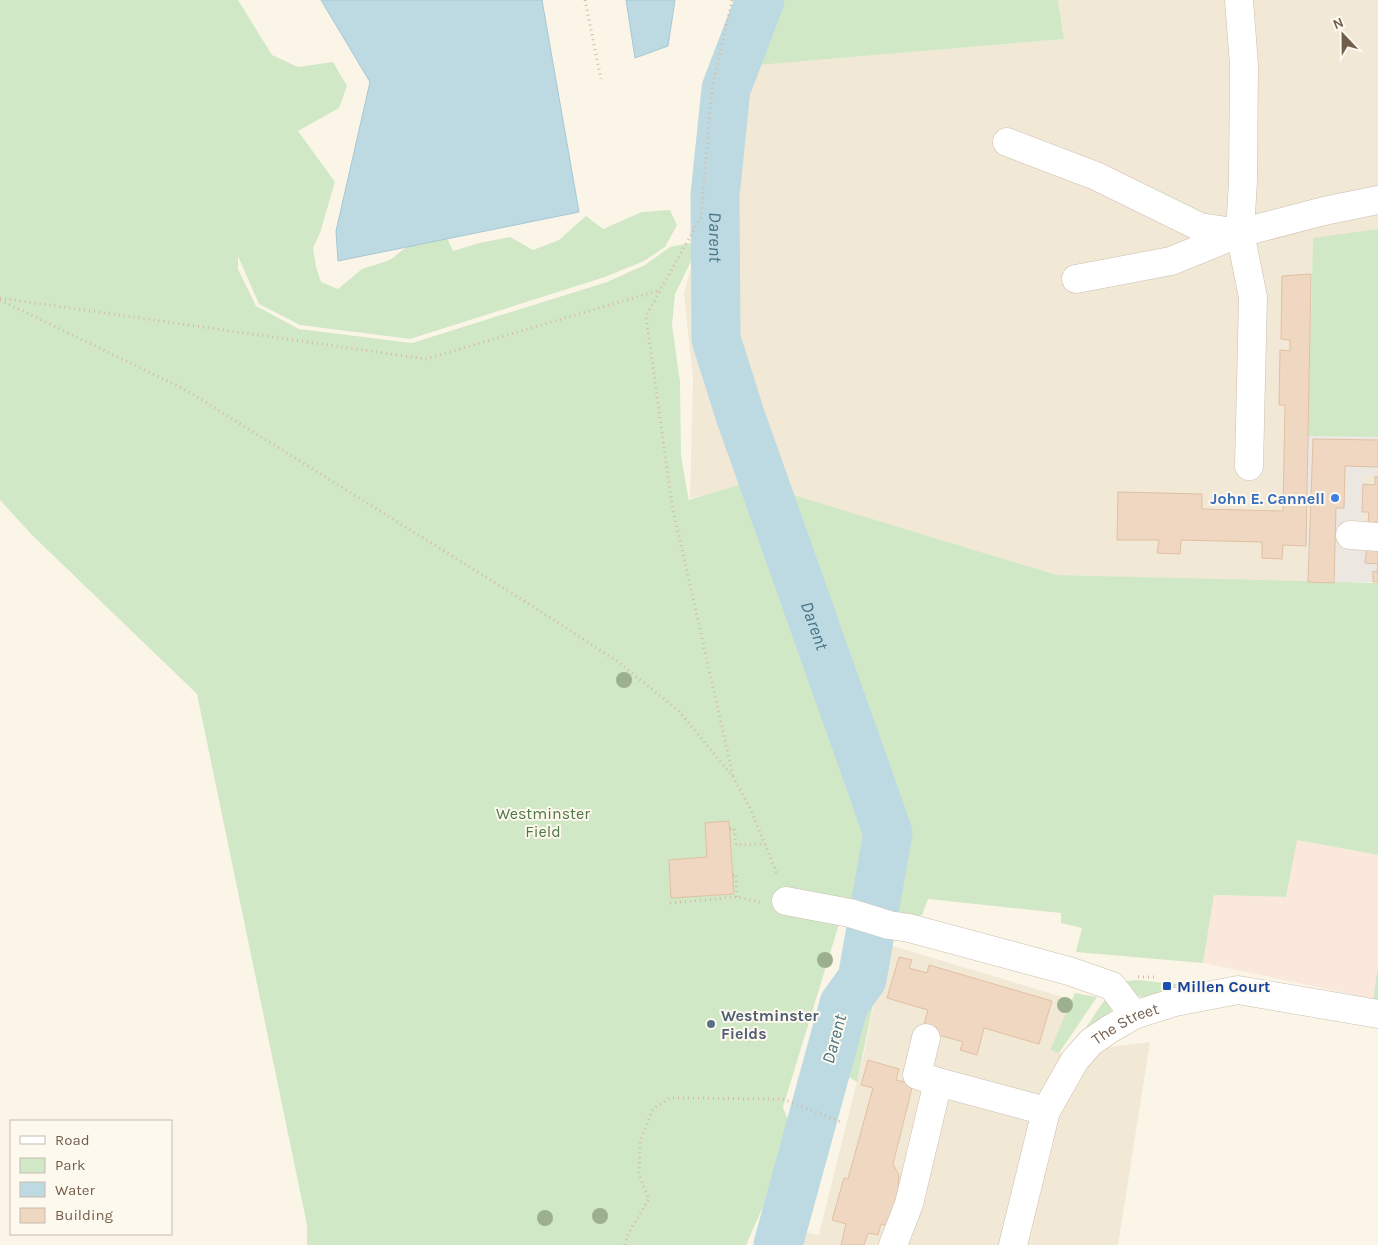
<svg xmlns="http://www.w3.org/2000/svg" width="1378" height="1245" font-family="Karla,sans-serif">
<rect width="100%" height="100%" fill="#fbf5e7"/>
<!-- residential -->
<g fill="#f2e8d6">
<path d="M 1058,0 L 1378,0 L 1378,229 L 1313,239 L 1306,582 L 1057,575 L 758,485 L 690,498 L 693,379 L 684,293 L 747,66 L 1064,39 Z"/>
<path d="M 1364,474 L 1378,475 L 1378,524 L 1368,523 L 1362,521 Z"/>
<path d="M 886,944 L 1073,1000 L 1050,1050 L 1059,1053 L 1150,1042 L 1118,1245 L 800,1245 L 803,1232 L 819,1235 L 864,1053 Z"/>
</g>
<!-- commercial -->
<path fill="#fae8dc" d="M 1296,840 L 1378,855 L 1378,965 L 1373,999 L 1203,963 L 1214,895 L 1286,897 Z"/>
<!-- industrial -->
<path fill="#ece7e1" d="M 1308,436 L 1378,437 L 1378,475 L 1364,475 L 1362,520 L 1368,523 L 1378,524 L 1378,582 L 1306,582 Z"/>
<!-- green -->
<g fill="#d1e8c6">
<path d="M 0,0 L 238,0 L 272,55 L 298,67 L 333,62 L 347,86 L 339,108 L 298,131 L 335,182 L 320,233 L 313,248 L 316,267 L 321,282 L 338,289 L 362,269 L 390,260 L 414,241 L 443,229 L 453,251 L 479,243 L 510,237 L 533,250 L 559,240 L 586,216 L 603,229 L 642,212 L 670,210 L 677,225 L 665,247 L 644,261 L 605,277 L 410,339 L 300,325 L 259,304 L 238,256 L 238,269 L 256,306 L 299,329 L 412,343 L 607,282 L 645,265 L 670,247 L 701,241 L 675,294 L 672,325 L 680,382 L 681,456 L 689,501 L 691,499 L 743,484 L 762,483 L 876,833 L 869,909 L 839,924 L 783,1107 L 794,1137 L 746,1245 L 307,1245 L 307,1225 L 197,694 L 33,536 L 0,500 Z"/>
<path d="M 765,0 L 1058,0 L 1064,39 L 747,66 Z"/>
<path d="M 1378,229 L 1378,437 L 1308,436 L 1313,238 Z"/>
<path d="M 783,492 L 1057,575 L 1378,583 L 1378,855 L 1297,840 L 1286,897 L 1214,895 L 1203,963 L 1076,952 L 1082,928 L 1061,923 L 1061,913 L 928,899 L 922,915 L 908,919 L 890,916 L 900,869 L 853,686 Z"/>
<path d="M 876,934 L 887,937 L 857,1082 L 840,1072 L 840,1061 L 850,1044 L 849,1025 L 851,1008 L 870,977 L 871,953 Z"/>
<path d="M 1378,965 L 1378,1000 L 1373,999 Z"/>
<path d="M 1136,980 L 1177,984 L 1179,988 C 1151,997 1142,1006 1119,982 Z"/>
<path d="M 1075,993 L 1097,997 L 1059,1053 L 1050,1050 Z"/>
<path d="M 1106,998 L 1113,1005 L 1110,1014 L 1082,1033 Z"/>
</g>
<!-- water -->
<g fill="#bddae3" stroke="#a4c8d5">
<path d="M 321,0 L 542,0 L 579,212 L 338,261 L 336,231 L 370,82 Z"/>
<path d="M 626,0 L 675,0 L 668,46 L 635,58 Z"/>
</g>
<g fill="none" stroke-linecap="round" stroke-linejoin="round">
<!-- river -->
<path stroke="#bddae3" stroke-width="49" id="s1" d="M 760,0 L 726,89 L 715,195 L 716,339 L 740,415 L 888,833 L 862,979 L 844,1004 L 778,1245"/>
</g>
<!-- building -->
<g fill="#efd7c1" stroke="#e0c0a2">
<path d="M 1311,274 L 1306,546 L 1283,545 L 1282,559 L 1262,558 L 1262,542 L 1181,540 L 1180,554 L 1157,553 L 1159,540 L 1117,540 L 1118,492 L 1202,494 L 1202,509 L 1283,511 L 1285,405 L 1279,405 L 1280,350 L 1290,351 L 1290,340 L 1281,339 L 1282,276 Z"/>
<path d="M 1313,439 L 1378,440 L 1378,467 L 1345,466 L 1344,508 L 1336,508 L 1334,583 L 1308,582 Z"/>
<path d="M 1375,476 L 1378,477 L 1378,524 L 1368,523 L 1369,512 L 1362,512 L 1363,484 L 1375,485 Z"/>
<path d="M 1367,544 L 1378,545 L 1378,582 L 1373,582 L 1373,571 L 1377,572 L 1378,564 L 1365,563 Z"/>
<path d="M 729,821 L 734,894 L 671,898 L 669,860 L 707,857 L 705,823 Z"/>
<path d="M 899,957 L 912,960 L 909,968 L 927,973 L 929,965 L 1052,1001 L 1039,1044 L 984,1028 L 977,1055 L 960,1050 L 963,1042 L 935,1034 L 937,1028 L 924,1024 L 928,1010 L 887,998 Z"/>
<path d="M 868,1060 L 899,1069 L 896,1080 L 913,1084 L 893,1164 L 899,1175 L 898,1187 L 903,1187 L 891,1227 L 881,1224 L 878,1235 L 868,1233 L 864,1245 L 841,1245 L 846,1224 L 832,1220 L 844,1178 L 848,1179 L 873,1088 L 861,1085 Z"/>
</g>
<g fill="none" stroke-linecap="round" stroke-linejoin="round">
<defs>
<g id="minor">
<path d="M 1239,0 L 1244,65 L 1243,180 L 1240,233"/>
<path d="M 1007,142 L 1096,176 L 1200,227 L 1240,233"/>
<path d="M 1076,279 L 1171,261 L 1240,233"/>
<path d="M 1249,466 L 1253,297 L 1240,233 L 1324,211 L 1378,200"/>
<path d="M 1350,535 L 1378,537"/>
<path d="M 786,901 L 850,913 L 889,925 L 909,928 L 1069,971 L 1112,986 L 1134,1015"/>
<path d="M 938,1082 L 1046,1111"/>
<path d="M 893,1245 L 909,1204 L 938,1082 L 917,1075 L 926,1038"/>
<path id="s2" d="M 1013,1245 L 1046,1111 L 1075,1060 L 1091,1042 L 1110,1029 L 1134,1015 L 1175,1002 L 1238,990 L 1378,1014"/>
</g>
</defs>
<!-- minor casing -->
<use href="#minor" stroke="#ccbeae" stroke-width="29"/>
<!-- path -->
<g stroke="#d4bba4" stroke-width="3" stroke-dasharray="1 4" stroke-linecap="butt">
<path d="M 585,0 L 601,79"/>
<path d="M 732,0 L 712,89 L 701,217 L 646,316 L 672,505 L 733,776"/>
<path d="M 0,298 L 426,359 L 660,290"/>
<path d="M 0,300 L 186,390 L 529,604 L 617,661 L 679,711 L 733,777 L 750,808 L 778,876"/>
<path d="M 730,829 L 734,828 L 736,845 L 765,844"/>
<path d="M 733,875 L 736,874 L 737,897"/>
<path d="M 670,903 L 737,897 L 760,902"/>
<path d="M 1138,977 L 1157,977"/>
<path d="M 625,1245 L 628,1234 L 649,1199 L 639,1175 L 640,1141 L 653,1109 L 670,1098 L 783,1099 L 841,1122"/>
</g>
<!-- minor -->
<use href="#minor" stroke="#fff" stroke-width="28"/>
</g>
<!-- trees -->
<g fill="#9db08e">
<circle cx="624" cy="680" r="8"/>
<circle cx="825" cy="960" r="8"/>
<circle cx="1065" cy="1005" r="8"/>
<circle cx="600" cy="1216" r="8"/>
<circle cx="545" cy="1218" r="8"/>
</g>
<!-- markers -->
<circle fill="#3f7fe0" stroke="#fef9ee" stroke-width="2" cx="1335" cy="498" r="5"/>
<rect fill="#1a4fb4" stroke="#fef9ee" stroke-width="2" x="1162" y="981" width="10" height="10" rx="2.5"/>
<circle fill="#5c6f8a" stroke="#fef9ee" stroke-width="2" cx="711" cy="1024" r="5"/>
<g text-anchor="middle" stroke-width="4" stroke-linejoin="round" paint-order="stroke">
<!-- shop labels -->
<g font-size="16" font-weight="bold" fill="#366cbe" stroke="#fef9ee" text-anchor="end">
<text x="1325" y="504">John E. Cannell</text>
</g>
<!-- park labels -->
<g font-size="16" fill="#507846" stroke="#fef9ee">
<text x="543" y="819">Westminster<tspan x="543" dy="18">Field</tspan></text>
</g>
<!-- transit labels -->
<g font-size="16" font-weight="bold" fill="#164399" stroke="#fef9ee" text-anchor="start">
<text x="1177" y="992">Millen Court</text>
</g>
<!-- service labels -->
<g font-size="16" font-weight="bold" fill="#4e5e75" stroke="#fef9ee" text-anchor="start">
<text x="721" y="1021">Westminster<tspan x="721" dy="18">Fields</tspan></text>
</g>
<!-- street labels -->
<g font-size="16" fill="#735e4d" stroke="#fef9ee">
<text dy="6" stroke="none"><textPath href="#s2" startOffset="260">The Street</textPath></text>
</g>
<!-- water labels -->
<g font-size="18" font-style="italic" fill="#487585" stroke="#fef9ee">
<text dy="6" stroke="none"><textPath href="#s1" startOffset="244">Darent</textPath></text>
<text dy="6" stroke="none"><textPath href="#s1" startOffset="649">Darent</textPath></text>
<text transform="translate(834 1039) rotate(-75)" y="6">Darent</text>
</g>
</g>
<!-- legend -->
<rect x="10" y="1120" width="162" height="115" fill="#fef9ee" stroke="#c6bbae"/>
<rect x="20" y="1136" width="25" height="8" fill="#ffffff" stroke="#c6bbae"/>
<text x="55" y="1145" font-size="15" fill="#735e4d">Road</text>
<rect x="20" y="1158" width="25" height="15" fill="#d1e8c6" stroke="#c6bbae"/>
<text x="55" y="1170" font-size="15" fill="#735e4d">Park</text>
<rect x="20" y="1182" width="25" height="15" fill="#bddae3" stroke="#c6bbae"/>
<text x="55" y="1195" font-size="15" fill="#735e4d">Water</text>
<rect x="20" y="1208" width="25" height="15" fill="#efd7c1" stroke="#c6bbae"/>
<text x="55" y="1220" font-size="15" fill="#735e4d">Building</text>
<!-- north arrow -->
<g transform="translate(1343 35) rotate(338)" stroke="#fef9ee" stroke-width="4" paint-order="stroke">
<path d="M0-4L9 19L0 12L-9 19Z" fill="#735e4d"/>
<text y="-8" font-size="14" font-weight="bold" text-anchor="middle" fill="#735e4d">N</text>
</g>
</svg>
